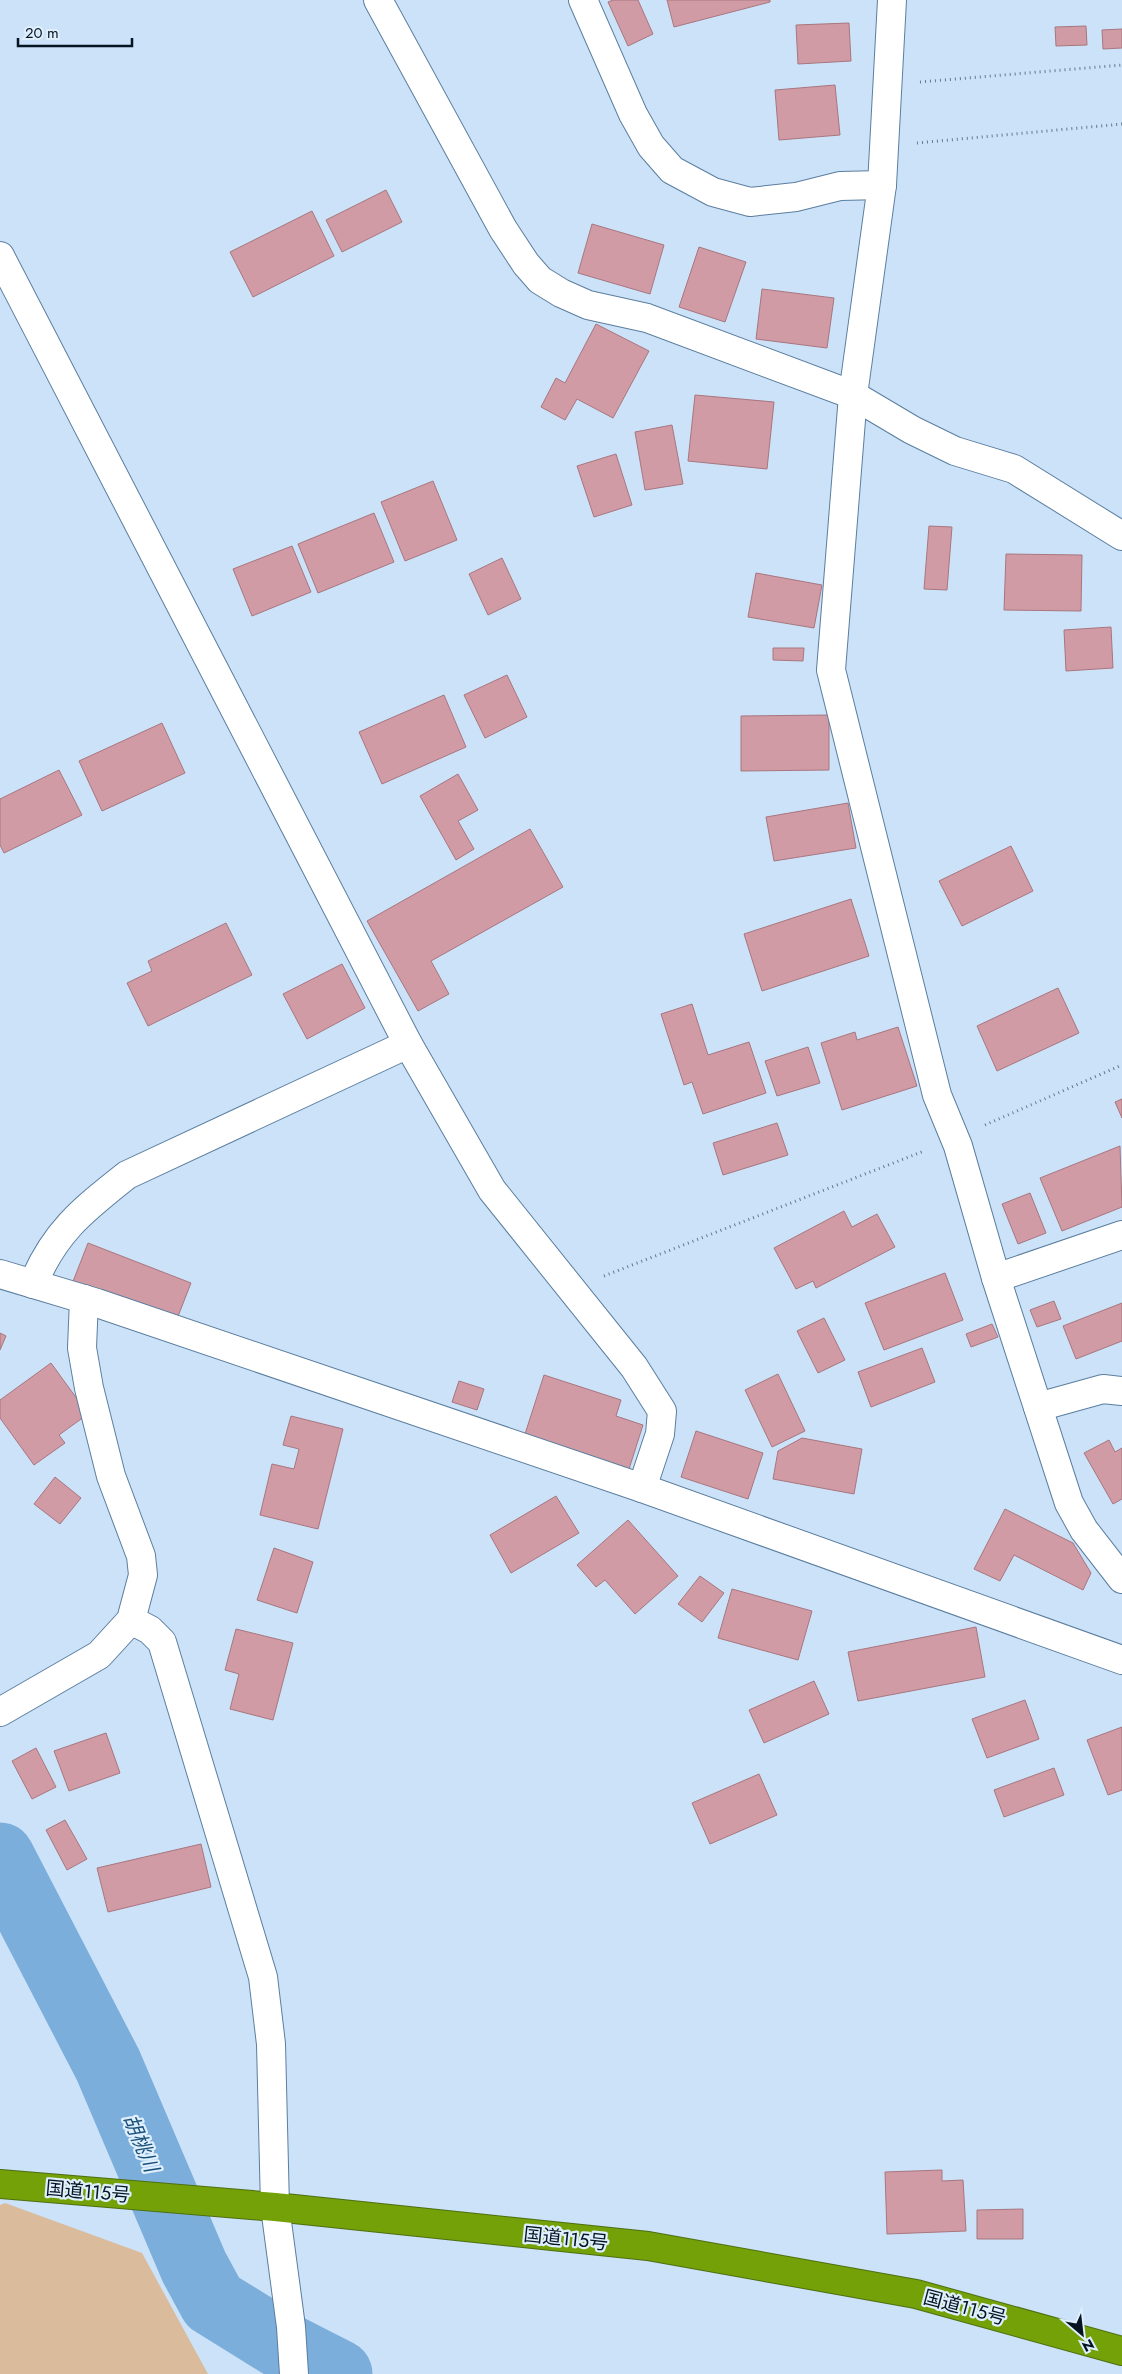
<svg xmlns="http://www.w3.org/2000/svg" width="1122" height="2374" font-family="Jost,'Noto Sans JP',sans-serif">
<rect width="100%" height="100%" fill="#cbe2f8"/>
<!-- green -->
<path fill="#dabb9c" d="M 5,2203 L 142,2253 L 208,2374 L 0,2374 L 0,2205 Z"/>
<g fill="none" stroke-linecap="round" stroke-linejoin="round">
<!-- river -->
<path stroke="#7caedc" stroke-width="69" d="M 0,1857 L 108,2065 L 194,2267 L 213,2302 L 289,2349 L 338,2374"/>
</g>
<!-- building -->
<g fill="#d09ba5" stroke="#a8767f">
<path d="M 613,0 L 638,0 L 653,34 L 628,46 L 608,2 Z"/>
<path d="M 667,0 L 770,0 L 770,2 L 674,27 Z"/>
<path d="M 849,23 L 851,61 L 798,64 L 796,25 Z"/>
<path d="M 1086,26 L 1087,45 L 1056,46 L 1055,27 Z"/>
<path d="M 1122,29 L 1122,48 L 1103,49 L 1102,30 Z"/>
<path d="M 835,85 L 840,135 L 779,140 L 775,90 Z"/>
<path d="M 386,190 L 402,222 L 342,252 L 326,220 Z"/>
<path d="M 312,211 L 334,256 L 253,297 L 230,252 Z"/>
<path d="M 592,224 L 664,245 L 650,294 L 578,273 Z"/>
<path d="M 699,247 L 746,262 L 725,322 L 679,307 Z"/>
<path d="M 762,289 L 834,298 L 827,348 L 756,339 Z"/>
<path d="M 596,324 L 649,351 L 613,418 L 577,399 L 565,420 L 541,407 L 556,378 L 565,383 Z"/>
<path d="M 695,395 L 774,402 L 767,469 L 688,461 Z"/>
<path d="M 672,425 L 683,484 L 645,490 L 635,432 Z"/>
<path d="M 616,454 L 632,505 L 594,517 L 577,466 Z"/>
<path d="M 433,481 L 457,540 L 405,561 L 381,502 Z"/>
<path d="M 374,513 L 394,562 L 318,593 L 298,544 Z"/>
<path d="M 929,526 L 952,527 L 947,590 L 924,589 Z"/>
<path d="M 292,546 L 311,592 L 252,616 L 233,569 Z"/>
<path d="M 1006,554 L 1082,555 L 1081,611 L 1004,610 Z"/>
<path d="M 502,558 L 521,599 L 488,615 L 469,574 Z"/>
<path d="M 756,573 L 822,585 L 814,628 L 748,617 Z"/>
<path d="M 1111,627 L 1113,668 L 1066,671 L 1064,630 Z"/>
<path d="M 773,648 L 804,648 L 803,661 L 773,660 Z"/>
<path d="M 507,675 L 527,717 L 485,738 L 464,695 Z"/>
<path d="M 444,695 L 466,747 L 382,784 L 359,732 Z"/>
<path d="M 829,715 L 829,770 L 741,771 L 741,716 Z"/>
<path d="M 162,723 L 185,773 L 102,811 L 79,761 Z"/>
<path d="M 59,770 L 82,815 L 4,853 L 0,845 L 0,799 Z"/>
<path d="M 458,774 L 478,810 L 458,821 L 474,849 L 456,860 L 420,796 Z"/>
<path d="M 848,803 L 856,848 L 774,861 L 766,817 Z"/>
<path d="M 530,829 L 563,887 L 431,961 L 449,994 L 418,1011 L 367,921 Z"/>
<path d="M 1011,846 L 1033,891 L 962,926 L 939,881 Z"/>
<path d="M 851,899 L 869,956 L 762,991 L 744,934 Z"/>
<path d="M 226,923 L 252,975 L 148,1026 L 127,983 L 152,971 L 148,961 Z"/>
<path d="M 342,964 L 365,1008 L 307,1039 L 283,994 Z"/>
<path d="M 1058,988 L 1079,1033 L 997,1071 L 977,1026 Z"/>
<path d="M 692,1004 L 708,1055 L 749,1042 L 766,1093 L 703,1114 L 692,1082 L 684,1085 L 661,1014 Z"/>
<path d="M 898,1027 L 917,1086 L 842,1110 L 821,1043 L 855,1032 L 857,1040 Z"/>
<path d="M 808,1047 L 820,1083 L 777,1096 L 765,1061 Z"/>
<path d="M 1122,1099 L 1122,1118 L 1115,1102 Z"/>
<path d="M 777,1123 L 788,1155 L 723,1175 L 713,1143 Z"/>
<path d="M 1120,1146 L 1122,1207 L 1062,1231 L 1040,1178 Z"/>
<path d="M 1030,1193 L 1046,1233 L 1018,1244 L 1002,1204 Z"/>
<path d="M 844,1211 L 852,1227 L 877,1214 L 895,1247 L 816,1288 L 813,1281 L 796,1289 L 774,1248 Z"/>
<path d="M 88,1243 L 191,1283 L 175,1324 L 72,1284 Z"/>
<path d="M 945,1273 L 963,1320 L 884,1350 L 865,1303 Z"/>
<path d="M 1054,1301 L 1061,1319 L 1037,1327 L 1030,1310 Z"/>
<path d="M 1122,1303 L 1122,1341 L 1076,1359 L 1063,1326 Z"/>
<path d="M 824,1318 L 845,1360 L 818,1373 L 797,1331 Z"/>
<path d="M 992,1324 L 998,1337 L 971,1347 L 966,1334 Z"/>
<path d="M 0,1333 L 6,1336 L 0,1350 Z"/>
<path d="M 922,1348 L 935,1382 L 871,1407 L 858,1372 Z"/>
<path d="M 51,1363 L 88,1414 L 59,1435 L 65,1443 L 34,1465 L 0,1418 L 0,1400 Z"/>
<path d="M 778,1374 L 805,1431 L 772,1447 L 745,1390 Z"/>
<path d="M 544,1375 L 621,1400 L 616,1416 L 643,1425 L 629,1469 L 525,1434 Z"/>
<path d="M 459,1381 L 484,1389 L 477,1410 L 452,1402 Z"/>
<path d="M 291,1416 L 343,1429 L 318,1529 L 260,1515 L 272,1464 L 294,1469 L 299,1449 L 283,1445 Z"/>
<path d="M 696,1431 L 763,1453 L 748,1499 L 681,1477 Z"/>
<path d="M 802,1438 L 862,1449 L 854,1494 L 773,1479 L 778,1451 Z"/>
<path d="M 1109,1440 L 1115,1452 L 1122,1448 L 1122,1499 L 1113,1504 L 1084,1453 Z"/>
<path d="M 55,1477 L 81,1498 L 60,1524 L 34,1504 Z"/>
<path d="M 556,1496 L 579,1533 L 511,1573 L 490,1535 Z"/>
<path d="M 1005,1509 L 1073,1543 L 1091,1573 L 1083,1590 L 1014,1555 L 1000,1581 L 974,1569 Z"/>
<path d="M 628,1520 L 678,1576 L 635,1614 L 605,1580 L 596,1587 L 577,1565 Z"/>
<path d="M 274,1548 L 313,1562 L 297,1613 L 257,1600 Z"/>
<path d="M 700,1576 L 724,1593 L 702,1622 L 678,1604 Z"/>
<path d="M 732,1589 L 812,1611 L 798,1660 L 718,1638 Z"/>
<path d="M 976,1627 L 985,1677 L 858,1701 L 848,1652 Z"/>
<path d="M 236,1629 L 293,1643 L 273,1720 L 230,1709 L 239,1674 L 225,1670 Z"/>
<path d="M 814,1681 L 829,1714 L 764,1743 L 749,1710 Z"/>
<path d="M 1025,1700 L 1039,1739 L 987,1758 L 972,1719 Z"/>
<path d="M 1122,1727 L 1122,1790 L 1108,1795 L 1087,1740 Z"/>
<path d="M 106,1733 L 120,1773 L 69,1791 L 54,1751 Z"/>
<path d="M 36,1748 L 56,1787 L 32,1799 L 12,1761 Z"/>
<path d="M 1054,1768 L 1064,1795 L 1004,1817 L 994,1790 Z"/>
<path d="M 759,1774 L 777,1815 L 710,1844 L 692,1803 Z"/>
<path d="M 65,1820 L 87,1859 L 67,1870 L 46,1830 Z"/>
<path d="M 201,1844 L 211,1887 L 108,1912 L 97,1868 Z"/>
<path d="M 942,2170 L 942,2181 L 963,2180 L 966,2231 L 887,2234 L 885,2172 Z"/>
<path d="M 1023,2209 L 1023,2239 L 977,2239 L 977,2210 Z"/>
</g>
<g fill="none" stroke-linecap="round" stroke-linejoin="round">
<defs>
<g id="street">
<path d="M 378,0 L 503,229 L 526,264 L 540,280 L 561,293 L 588,305 L 647,318 L 853,395 L 912,430 L 955,451 L 1014,469 L 1122,536"/>
<path d="M 583,0 L 633,114 L 651,146 L 672,170 L 713,192 L 750,202 L 796,197 L 840,186 L 882,185"/>
<path d="M 892,0 L 882,185 L 853,395 L 831,670 L 937,1095 L 958,1146 L 996,1278 L 1069,1503 L 1084,1530 L 1122,1579"/>
<path d="M 0,256 L 408,1044 L 492,1190 L 634,1367 L 662,1411 L 660,1434 L 642,1488"/>
<path d="M 0,1274 L 97,1303 L 642,1488 L 1122,1660"/>
<path d="M 996,1278 L 1122,1235"/>
<path d="M 33,1284 C 55,1231 83,1210 127,1175 L 408,1044"/>
<path d="M 1038,1407 L 1103,1389 L 1122,1391"/>
<path d="M 131,1620 L 150,1630 L 162,1642 L 263,1977 L 271,2044 L 275,2207 L 291,2327 L 294,2374"/>
<path d="M 0,1712 L 99,1655 L 131,1620 L 143,1575 L 141,1556 L 111,1476 L 89,1388 L 82,1348 L 84,1299"/>
</g>
<path id="highway" d="M 0,2184 L 275,2207 L 648,2246 L 916,2294 L 1122,2351"/>
</defs>
<!-- street casing -->
<use href="#street" stroke="#5b7e9f" stroke-width="30"/>
<!-- highway casing -->
<use href="#highway" stroke="#4e6f11" stroke-width="30"/>
<!-- path -->
<g stroke="#67798b" stroke-width="3" stroke-dasharray="1 4" stroke-linecap="butt">
<path d="M 920,82 L 1122,65"/>
<path d="M 917,143 L 1122,124"/>
<path d="M 985,1125 L 1122,1065"/>
<path d="M 604,1276 L 924,1151"/>
</g>
<!-- street -->
<use href="#street" stroke="#fff" stroke-width="28"/>
<!-- highway -->
<use href="#highway" stroke="#74a008" stroke-width="28"/>
</g>
<g text-anchor="middle" stroke-width="4.5" stroke-linejoin="round" paint-order="stroke">
<!-- street labels -->
<g font-size="19" fill="#071421" stroke="#dfeffd">
<text transform="translate(88 2191) rotate(5)" y="7">国道115号</text>
<text transform="translate(566 2238) rotate(6)" y="7">国道115号</text>
<text transform="translate(965 2307) rotate(15)" y="7">国道115号</text>
</g>
<!-- water labels -->
<g font-size="20" font-style="italic" fill="#184f7b" stroke="#dfeffd">
<text transform="translate(141 2143) rotate(67)" y="7">胡桃川</text>
</g>
</g>
<!-- north arrow -->
<g transform="translate(1082 2334) rotate(152)" stroke="#dfeffd" stroke-width="4" paint-order="stroke">
<path d="M0-4L9 19L0 12L-9 19Z" fill="#071421"/>
<text y="-8" font-size="14" font-weight="bold" text-anchor="middle" fill="#071421">N</text>
</g>
<!-- scale -->
<path d="M18 38v8h114v-8" fill="none" stroke="#071421" stroke-width="2.5"/>
<text x="25" y="38" font-size="15" fill="#071421" stroke="#dfeffd" stroke-width="4" paint-order="stroke">20 m</text>
</svg>
